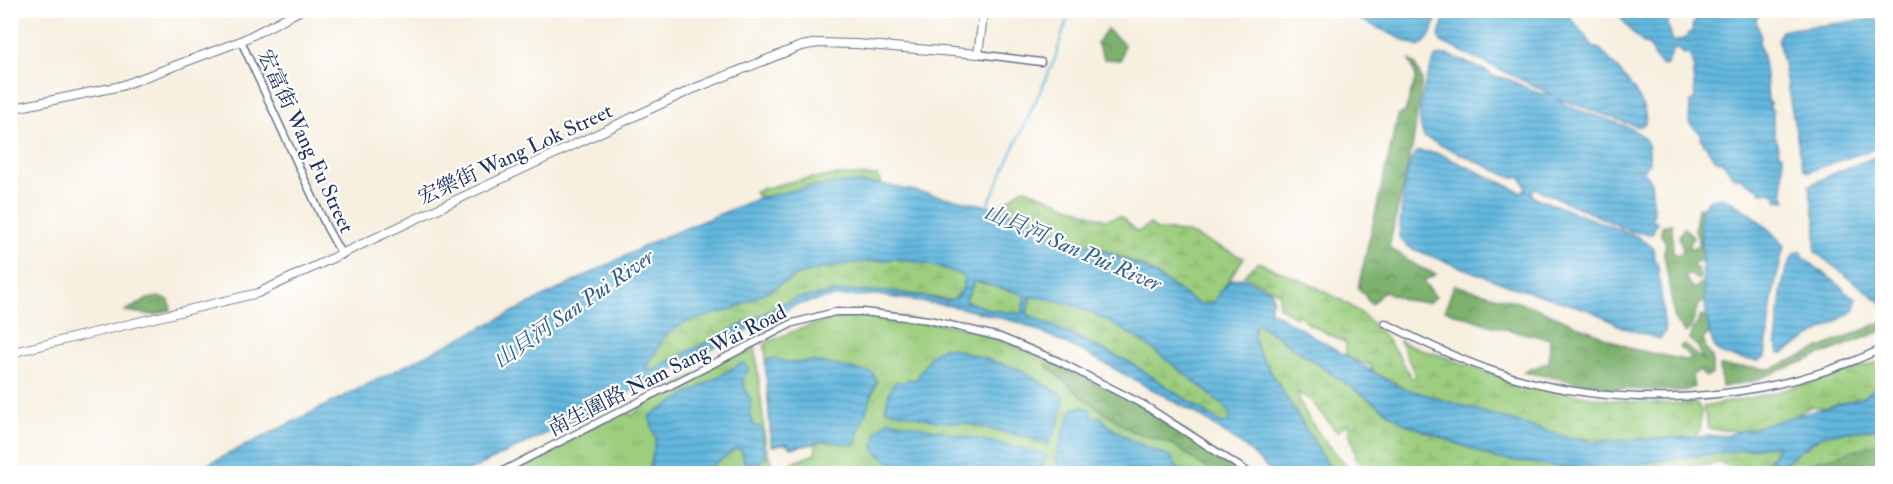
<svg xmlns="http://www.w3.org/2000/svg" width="1893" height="484" font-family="'IM FELL Double Pica','Noto Serif TC',serif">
<defs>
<pattern id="grass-tufts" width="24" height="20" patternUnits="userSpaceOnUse" patternTransform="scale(1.5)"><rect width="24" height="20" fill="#9cce7e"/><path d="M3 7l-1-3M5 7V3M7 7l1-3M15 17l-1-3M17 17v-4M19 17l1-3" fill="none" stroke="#86b16f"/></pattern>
<pattern id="forest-crowns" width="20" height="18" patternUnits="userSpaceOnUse" patternTransform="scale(1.5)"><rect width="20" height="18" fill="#7db16d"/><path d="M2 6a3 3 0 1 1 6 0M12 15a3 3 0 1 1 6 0" fill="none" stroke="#66905d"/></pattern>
<pattern id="wetland-marsh" width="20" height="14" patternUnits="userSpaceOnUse" patternTransform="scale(1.5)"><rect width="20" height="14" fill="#9cce7e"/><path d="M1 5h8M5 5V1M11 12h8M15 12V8" fill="none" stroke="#86b16f"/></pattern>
<pattern id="water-rules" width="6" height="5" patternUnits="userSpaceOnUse" patternTransform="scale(1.5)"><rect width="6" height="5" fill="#62b7de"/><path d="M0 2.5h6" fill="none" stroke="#5095b7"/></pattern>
</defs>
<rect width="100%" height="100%" fill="#fff"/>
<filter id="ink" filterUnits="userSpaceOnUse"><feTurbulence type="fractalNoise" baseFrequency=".0167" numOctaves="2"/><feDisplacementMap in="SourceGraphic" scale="12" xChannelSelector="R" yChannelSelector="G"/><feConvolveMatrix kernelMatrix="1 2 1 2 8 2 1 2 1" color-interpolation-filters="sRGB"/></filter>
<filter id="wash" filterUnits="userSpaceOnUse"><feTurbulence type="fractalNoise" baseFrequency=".008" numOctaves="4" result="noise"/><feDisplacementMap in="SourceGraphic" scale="24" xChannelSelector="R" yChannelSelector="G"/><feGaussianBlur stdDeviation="1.35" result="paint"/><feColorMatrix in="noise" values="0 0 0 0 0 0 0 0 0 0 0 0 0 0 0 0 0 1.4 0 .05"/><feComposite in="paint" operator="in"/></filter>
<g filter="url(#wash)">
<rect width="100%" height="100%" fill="#f7efdf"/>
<!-- grass -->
<path fill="url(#grass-tufts)" stroke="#5c7e6e" stroke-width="1.5" d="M 876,313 C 907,320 941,322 971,330 C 1062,356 1146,421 1224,474 L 497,474 L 627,409 L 631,416 L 647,402 L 745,347 L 755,346 L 766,447 L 774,470 L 815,454 L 816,444 L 791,448 L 786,444 L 771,445 L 765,344 C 801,325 836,317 876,313 Z"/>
<!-- forest -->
<g fill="url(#forest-crowns)" stroke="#4c7066" stroke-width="1.5">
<path d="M 1107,29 L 1124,44 L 1121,60 L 1104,59 L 1097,43 Z"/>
<path d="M 1410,60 L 1415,64 L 1422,80 L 1413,143 L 1389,247 L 1419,267 L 1436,274 L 1423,281 L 1436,297 L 1428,303 L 1405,300 L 1384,291 L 1372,304 L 1358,288 L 1398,116 L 1405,112 L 1416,77 Z"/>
<path d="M 1698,207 L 1707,208 L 1707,259 L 1696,262 L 1692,266 L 1698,269 L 1700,277 L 1698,280 L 1689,274 L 1685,278 L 1693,289 L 1701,283 L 1709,286 L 1709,298 L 1698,305 L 1691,328 L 1685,333 L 1675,321 L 1664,254 L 1666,242 L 1661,235 L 1662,226 L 1672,224 L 1673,253 L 1679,255 L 1683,250 L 1679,236 L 1684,228 L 1693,236 L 1689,248 L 1700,247 L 1695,228 Z"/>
<path d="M 1454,285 L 1532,306 L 1632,349 L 1686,360 L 1692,358 L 1680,348 L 1683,344 L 1703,360 L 1698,347 L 1689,339 L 1701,316 L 1711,319 L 1713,329 L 1703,339 L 1706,350 L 1712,357 L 1712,375 L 1705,377 L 1700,370 L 1692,375 L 1694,387 L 1684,391 L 1613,389 L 1524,372 L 1549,362 L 1550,339 L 1496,327 L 1445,310 Z"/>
<path d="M 158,297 L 169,300 L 171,310 L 154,315 L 125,311 L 148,299 Z"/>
<path d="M 1882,322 L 1882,331 L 1753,381 L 1722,387 L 1720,366 L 1771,369 Z"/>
<path d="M 1051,355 L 1093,382 L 1144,403 L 1245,473 L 1213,473 L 1174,445 L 1132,431 L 1081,396 L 1046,365 Z"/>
<path d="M 1882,435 L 1882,473 L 1793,474 L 1808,459 Z"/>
</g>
<!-- wetland -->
<g fill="url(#wetland-marsh)" stroke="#5c7e6e" stroke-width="1.5">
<path d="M 839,175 L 877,176 L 881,184 L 810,187 L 759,198 L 754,191 L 798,180 Z"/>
<path d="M 1023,188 L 1105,220 L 1120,216 L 1138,232 L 1150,224 L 1157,230 L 1186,232 L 1244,258 L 1213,302 L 1200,305 L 1143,266 L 998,208 Z"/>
<path d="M 885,227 L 1122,317 L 1225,407 L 1230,415 L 1229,422 L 1223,424 L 1131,363 L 1027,314 L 1030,296 L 1025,295 L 1022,315 L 991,310 L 965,301 L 969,292 L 964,278 L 963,289 L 953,300 L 896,292 L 846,291 L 793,299 L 649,371 L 595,410 L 464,473 L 410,474 L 522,398 Z"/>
<path d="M 1258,262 C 1330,294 1374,303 1411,378 L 1416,377 L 1400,341 C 1412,348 1429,351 1442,356 C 1524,388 1609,407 1697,403 L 1701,411 L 1700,430 L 1690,441 L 1647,443 L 1553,437 L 1407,394 L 1391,379 L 1380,381 L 1370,365 L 1346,358 L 1346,343 L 1309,324 L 1296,313 L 1296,318 L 1279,306 L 1279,293 L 1244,275 Z"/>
<path d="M 1257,323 L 1404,423 L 1495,458 L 1712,453 L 1779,445 L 1760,473 L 1748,473 L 1719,462 L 1674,474 L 1372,473 L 1357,460 L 1347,423 L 1337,432 L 1310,400 L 1297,392 C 1306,423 1332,450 1354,473 L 1333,473 L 1258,351 L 1253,334 Z"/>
<path d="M 1882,361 L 1882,397 L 1842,411 L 1811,406 L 1768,433 L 1709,429 L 1703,407 L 1774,393 Z"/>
<path d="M 1882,428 L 1882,442 L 1809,464 L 1800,473 L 1775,474 L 1793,456 L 1823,435 Z"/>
</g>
<!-- water -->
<g fill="url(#water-rules)" stroke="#3e739e" stroke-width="1.5" fill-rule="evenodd">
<path d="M 1343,11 L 1438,10 L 1438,11 C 1434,24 1432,41 1418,47 Z"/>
<path d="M 1446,11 L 1565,11 L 1593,46 L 1601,50 C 1615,67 1651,102 1645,124 L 1638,127 L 1557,98 C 1575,117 1638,119 1648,145 C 1650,151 1649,158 1649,164 L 1643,170 L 1651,182 L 1654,212 L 1652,218 L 1657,222 L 1652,234 L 1632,232 L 1535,188 L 1531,193 L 1534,197 L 1638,237 L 1653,248 L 1654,259 L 1658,266 L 1665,332 L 1660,339 L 1622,327 L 1592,311 L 1507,285 L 1408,247 L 1399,237 C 1401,218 1403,162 1418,151 L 1438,153 L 1521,192 L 1526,188 L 1521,177 L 1510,177 L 1425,138 C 1412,117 1426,77 1436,56 L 1449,55 L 1489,72 L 1491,76 C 1513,75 1531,96 1551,94 L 1441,42 L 1439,36 Z"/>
<path d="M 1617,11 L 1669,11 L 1668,25 L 1673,42 L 1686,38 L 1688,33 L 1693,32 L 1692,26 L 1699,15 L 1697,11 L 1759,11 L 1756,21 L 1761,38 L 1759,43 C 1766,62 1766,80 1768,100 L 1771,104 L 1769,107 L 1773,111 L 1773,124 L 1779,153 L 1783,155 L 1783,192 L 1786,201 L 1776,200 L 1778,196 L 1770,192 L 1761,193 L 1758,187 C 1749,185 1744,178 1734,177 L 1723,163 L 1714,158 L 1701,139 L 1702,135 L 1689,123 L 1690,103 L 1695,98 L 1693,74 L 1695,68 L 1689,54 L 1684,54 L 1677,48 L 1673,50 L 1667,65 L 1662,66 L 1653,56 L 1651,47 C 1637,41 1625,24 1617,11 Z"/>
<path d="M 1882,18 L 1882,146 L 1808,172 L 1803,168 L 1778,38 L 1782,31 L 1790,29 Z"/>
<path d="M 1882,154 L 1882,303 L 1815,252 L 1816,224 L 1809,186 L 1832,174 Z"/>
<path d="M 847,183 L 881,184 L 998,208 L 1143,267 L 1200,305 L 1213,302 L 1231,279 L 1244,278 L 1271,291 L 1273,299 L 1269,310 L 1397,386 L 1563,436 L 1593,442 L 1728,435 L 1863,397 L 1882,383 L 1882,428 L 1823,435 L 1793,456 L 1775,473 L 1760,473 L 1774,456 L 1778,445 L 1624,466 L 1558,467 L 1495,458 L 1404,423 L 1257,323 L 1253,334 L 1258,351 L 1333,473 L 1273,473 L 1245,447 L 1197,414 L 1080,350 L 1021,323 L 957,307 L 876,295 L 833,297 L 795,305 L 595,410 L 464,473 L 190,473 L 659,239 L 759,198 L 810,187 ZM 895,259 C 919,262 943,266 964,277 L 963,289 L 956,298 L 947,301 L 896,292 L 846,291 L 793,299 L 658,367 L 649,371 L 646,368 L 665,336 L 684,323 L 736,308 L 798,275 L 839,265 ZM 975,281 L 1025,295 L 1022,314 L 991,310 L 965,301 ZM 1030,297 C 1097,298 1177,366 1225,407 L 1230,415 L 1229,422 L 1223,424 L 1131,363 L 1027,314 Z"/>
<path d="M 1721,197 C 1744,207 1769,227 1784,246 L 1772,298 L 1765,357 L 1758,361 C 1746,359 1727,359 1718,351 C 1702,338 1702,244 1700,219 L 1702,208 L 1709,200 Z"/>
<path d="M 1801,251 L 1805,259 L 1842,287 L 1845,292 L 1856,298 L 1855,310 L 1784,353 L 1778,353 L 1776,343 C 1780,315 1778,276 1795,253 Z"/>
<path d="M 943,348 L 951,348 L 1021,370 L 1062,395 C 1067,405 1054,440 1046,445 L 1031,438 L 963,423 L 936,421 L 885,409 L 890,390 L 896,381 L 902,383 L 909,379 L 916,380 L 931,355 Z"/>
<path d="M 774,358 L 790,363 L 812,361 L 873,373 L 877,381 L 854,445 L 823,441 L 791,448 L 788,443 L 772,446 L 765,361 Z"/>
<path d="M 746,363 L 748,370 L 742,381 L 751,401 L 750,415 L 754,426 L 760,426 C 764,434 762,447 766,457 L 754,467 L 745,465 L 741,449 L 736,449 L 712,466 L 703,469 L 701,473 L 649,473 L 656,439 L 649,416 L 740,364 Z"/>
<path d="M 1084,407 L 1090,409 L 1092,418 L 1101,417 L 1109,426 L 1132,441 L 1171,457 L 1178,469 L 1200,473 L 1057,472 C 1054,447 1064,430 1074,408 Z"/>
<path d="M 889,420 L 1038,452 L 1046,456 L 1041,473 C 1000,474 899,484 874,449 L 876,432 Z"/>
</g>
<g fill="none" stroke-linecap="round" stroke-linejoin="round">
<!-- stream -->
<path stroke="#62b7de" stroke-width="2" d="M 987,206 L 1054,61 L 1070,10"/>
</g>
</g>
<g filter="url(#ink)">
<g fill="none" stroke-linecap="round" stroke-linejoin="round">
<defs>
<g id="minor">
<path d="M 241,41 L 327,228 L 342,255"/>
<path d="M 978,54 L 1041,62"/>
<path d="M 1385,323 C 1420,341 1455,358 1493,371 C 1618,413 1762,404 1882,349"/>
<path d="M 497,474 L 793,323 L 835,312 L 863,312 L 929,320 L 1000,337 L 1058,361 L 1144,405 L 1251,474"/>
</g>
<g id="tertiary">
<path d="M 10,109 L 121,86 L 241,41 L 301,10"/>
<path d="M 10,353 L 258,293 L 693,89 L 801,46 L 818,43 L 856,44 L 978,54 L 984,10"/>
</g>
</defs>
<!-- minor casing -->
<use href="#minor" stroke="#68728b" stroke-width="9"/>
<!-- tertiary casing -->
<use href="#tertiary" stroke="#68728b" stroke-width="10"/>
<!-- minor -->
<use href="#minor" stroke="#fff" stroke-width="6"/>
<!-- tertiary -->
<use href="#tertiary" stroke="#fff" stroke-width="8"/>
</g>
</g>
<g text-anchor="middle" stroke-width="4.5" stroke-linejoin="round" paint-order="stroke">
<!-- street labels -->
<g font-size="21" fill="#1b2f5e" stroke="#fff">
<text transform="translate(306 141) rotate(65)" y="7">宏富街 Wang Fu Street</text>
<text transform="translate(515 154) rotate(-25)" y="7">宏樂街 Wang Lok Street</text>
<text transform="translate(667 370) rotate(-27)" y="7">南生圍路 Nam Sang Wai Road</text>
</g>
<!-- water labels -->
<g font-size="22" font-style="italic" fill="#345f8b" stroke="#fff">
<text transform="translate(1073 247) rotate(23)" y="8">山貝河 San Pui River</text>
<text transform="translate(573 308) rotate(-35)" y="8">山貝河 San Pui River</text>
</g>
</g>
<!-- margin -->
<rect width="1893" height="484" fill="none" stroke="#fff" stroke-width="36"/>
</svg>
